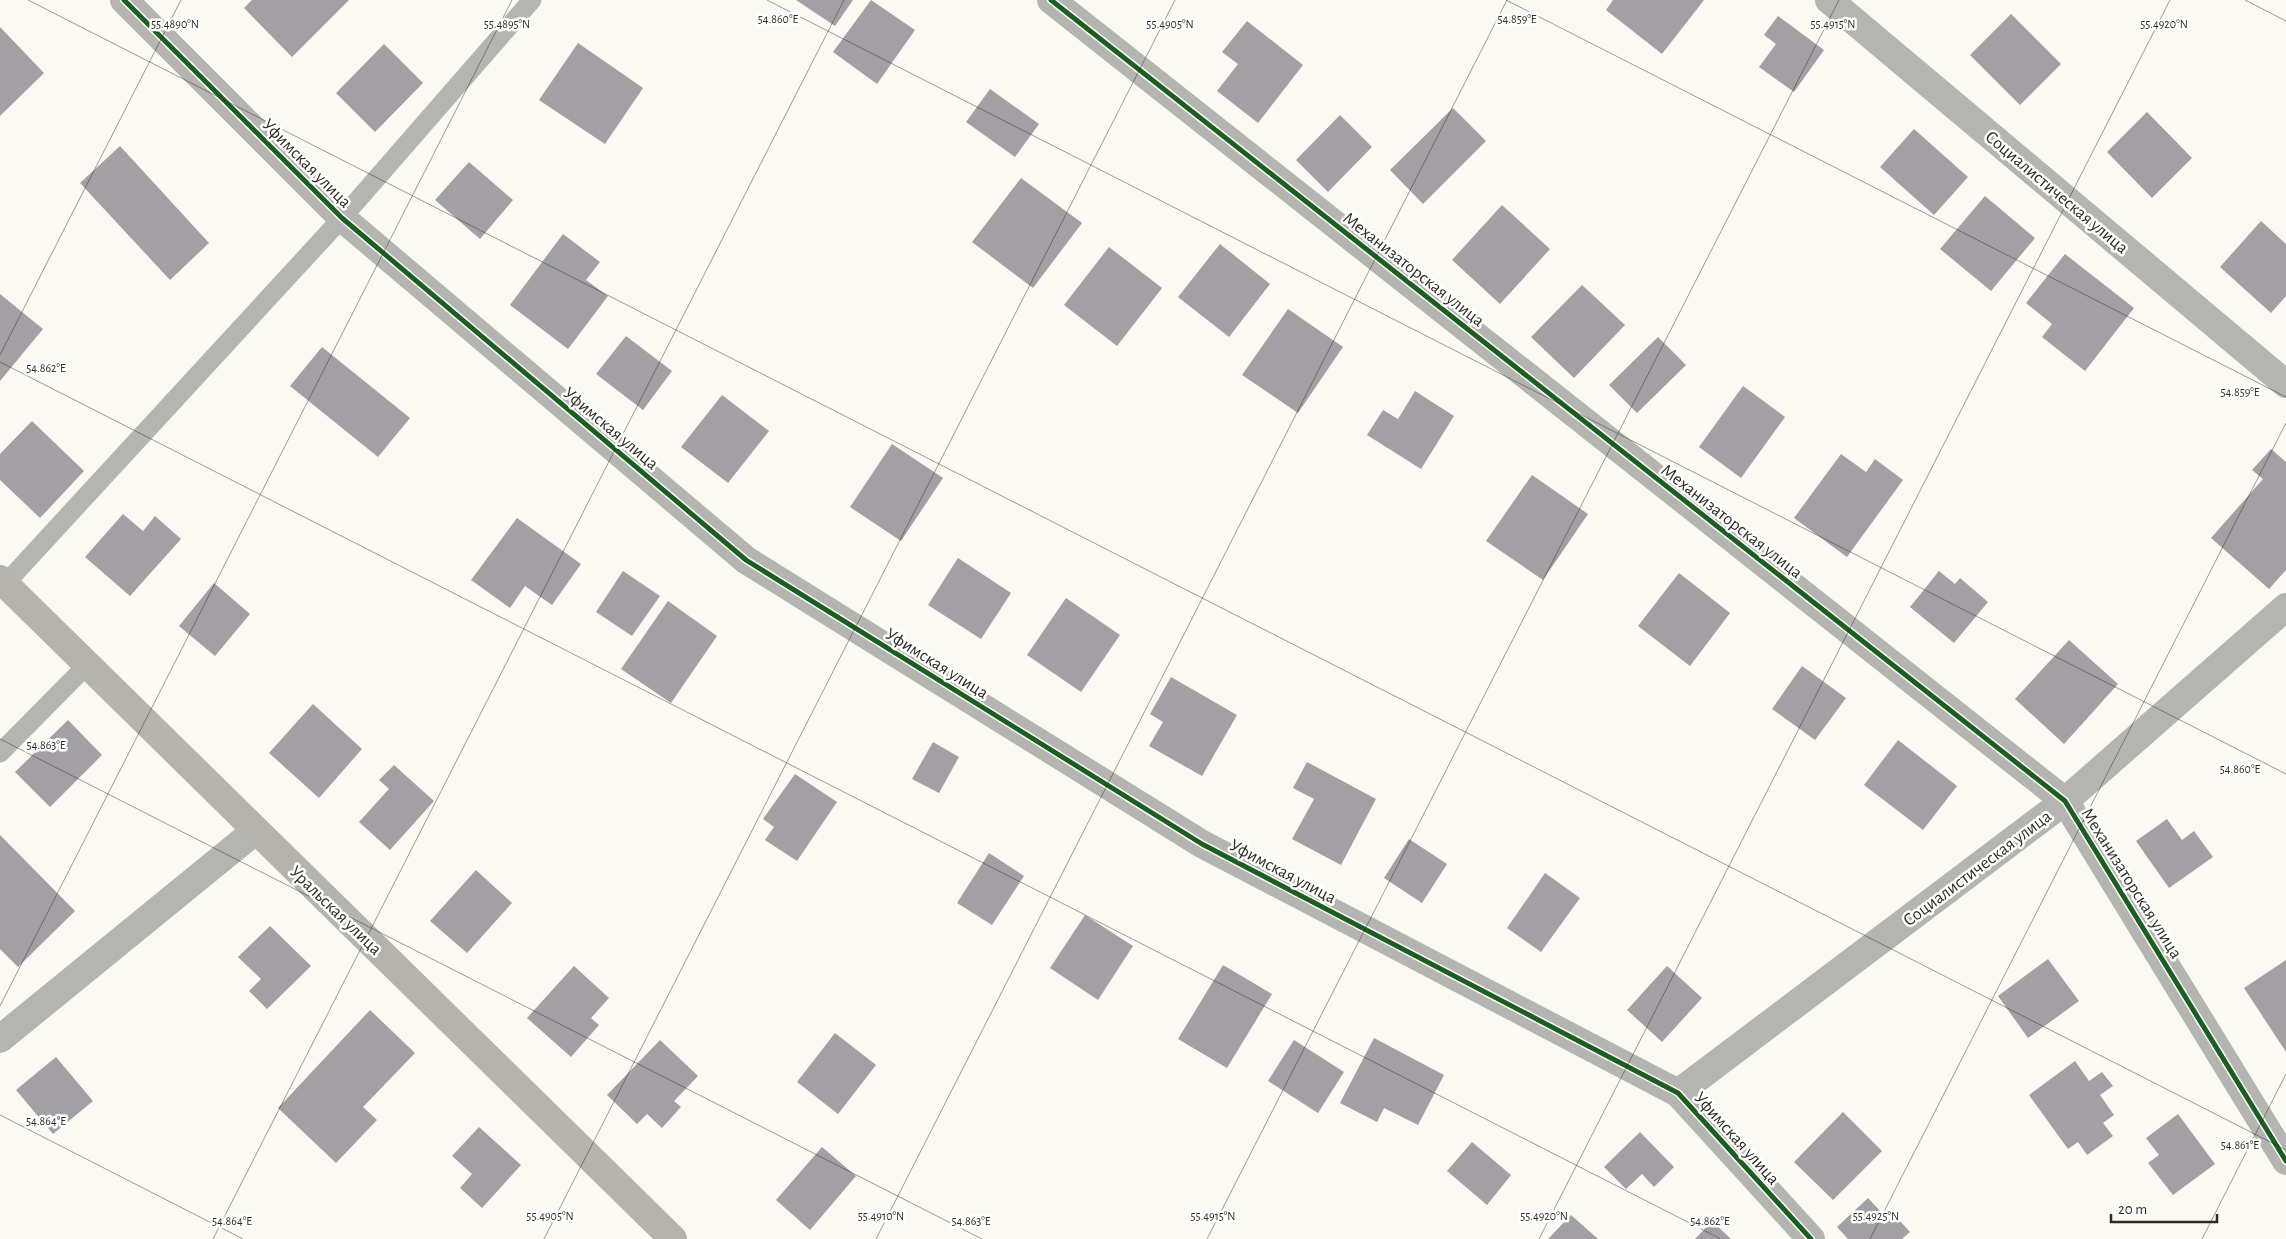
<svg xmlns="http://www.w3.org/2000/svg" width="2286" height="1239" font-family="'Alegreya Sans',sans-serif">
<rect width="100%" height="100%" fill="#faf9f2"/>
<!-- building -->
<g fill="#a2a0a4">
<path d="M 252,0 L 349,0 L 292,57 L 244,8 Z"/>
<path d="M 796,0 L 853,0 L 835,26 Z"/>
<path d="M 871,0 L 915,30 L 877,84 L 833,52 Z"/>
<path d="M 1613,0 L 1704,0 L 1662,54 L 1606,10 Z"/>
<path d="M 2011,14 L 2061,64 L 2020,105 L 1970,55 Z"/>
<path d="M 1778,16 L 1824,50 L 1794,92 L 1759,67 L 1776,44 L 1764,35 Z"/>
<path d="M 1247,21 L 1303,65 L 1258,123 L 1217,91 L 1238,64 L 1222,52 Z"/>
<path d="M 0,27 L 44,73 L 0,116 Z"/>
<path d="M 578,43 L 643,88 L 605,144 L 539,100 Z"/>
<path d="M 384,44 L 423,83 L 375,132 L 336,93 Z"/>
<path d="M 990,89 L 1039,124 L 1015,157 L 966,122 Z"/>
<path d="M 1453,108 L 1486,141 L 1423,204 L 1390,170 Z"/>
<path d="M 2147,112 L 2192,158 L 2152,198 L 2107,152 Z"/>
<path d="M 1340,115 L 1372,147 L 1328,192 L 1296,160 Z"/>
<path d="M 1914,129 L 1968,177 L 1934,215 L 1880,167 Z"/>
<path d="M 120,146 L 209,243 L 170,280 L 80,183 Z"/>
<path d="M 469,162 L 513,200 L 480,239 L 435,200 Z"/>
<path d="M 1021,178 L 1082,223 L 1033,288 L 972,242 Z"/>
<path d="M 1985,196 L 2035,238 L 1991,291 L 1940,249 Z"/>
<path d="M 1502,205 L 1550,249 L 1500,304 L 1452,260 Z"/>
<path d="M 2261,221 L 2286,244 L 2286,296 L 2271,313 L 2220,267 Z"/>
<path d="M 563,234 L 600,262 L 586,280 L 608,296 L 568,349 L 510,305 Z"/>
<path d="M 1220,244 L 1270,284 L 1229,337 L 1178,297 Z"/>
<path d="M 1109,247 L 1162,288 L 1117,346 L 1064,305 Z"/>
<path d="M 2065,254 L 2134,308 L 2085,371 L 2042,337 L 2052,324 L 2026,303 Z"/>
<path d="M 1582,285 L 1625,325 L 1574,378 L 1531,337 Z"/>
<path d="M 0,294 L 43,329 L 0,381 Z"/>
<path d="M 1288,309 L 1343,347 L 1298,413 L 1242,375 Z"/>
<path d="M 626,336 L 672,371 L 643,410 L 596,374 Z"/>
<path d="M 1658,337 L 1686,365 L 1637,413 L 1609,385 Z"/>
<path d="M 322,347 L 410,418 L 378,457 L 290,386 Z"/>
<path d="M 1743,386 L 1785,417 L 1741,478 L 1699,447 Z"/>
<path d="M 1415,391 L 1454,416 L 1421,469 L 1367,435 L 1383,410 L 1398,419 Z"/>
<path d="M 722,395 L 769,431 L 728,483 L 681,447 Z"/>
<path d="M 32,421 L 84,471 L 40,518 L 0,480 L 0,454 Z"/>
<path d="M 892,444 L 943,478 L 901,541 L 850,507 Z"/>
<path d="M 2271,449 L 2286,462 L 2286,570 L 2269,589 L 2211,538 L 2263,479 L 2252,470 Z"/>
<path d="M 1841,454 L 1866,472 L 1875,459 L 1903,480 L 1847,557 L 1794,518 Z"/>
<path d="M 1532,475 L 1588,514 L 1543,580 L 1486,541 Z"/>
<path d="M 123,514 L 143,531 L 155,516 L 181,539 L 130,596 L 85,557 Z"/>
<path d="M 517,518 L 581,564 L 552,605 L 525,586 L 510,608 L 471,580 Z"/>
<path d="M 958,558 L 1011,593 L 981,639 L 928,605 Z"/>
<path d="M 623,571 L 660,596 L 632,636 L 596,612 Z"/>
<path d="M 1939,571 L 1955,584 L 1960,578 L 1988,602 L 1954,643 L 1910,607 Z"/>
<path d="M 1679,573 L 1730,613 L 1690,666 L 1638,626 Z"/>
<path d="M 214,583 L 250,614 L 215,656 L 179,626 Z"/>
<path d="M 1066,598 L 1120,635 L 1081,692 L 1027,655 Z"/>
<path d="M 668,601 L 717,636 L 671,703 L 621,669 Z"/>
<path d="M 2069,640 L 2118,684 L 2064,744 L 2015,699 Z"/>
<path d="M 1802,666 L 1846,698 L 1815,740 L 1772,709 Z"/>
<path d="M 1171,677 L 1237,715 L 1202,776 L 1149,746 L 1163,722 L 1150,714 Z"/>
<path d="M 313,704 L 362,749 L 319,798 L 269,753 Z"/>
<path d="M 68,720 L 102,755 L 50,807 L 15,772 Z"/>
<path d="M 1898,740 L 1957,786 L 1923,830 L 1864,785 Z"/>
<path d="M 933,742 L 959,757 L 939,793 L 912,779 Z"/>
<path d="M 1307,762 L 1376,799 L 1341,865 L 1292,839 L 1314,799 L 1293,788 Z"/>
<path d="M 394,765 L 434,801 L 390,850 L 359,822 L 389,789 L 379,780 Z"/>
<path d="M 795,774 L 837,802 L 797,861 L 765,840 L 774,827 L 763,819 Z"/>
<path d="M 2167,819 L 2182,840 L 2194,831 L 2213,857 L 2169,888 L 2136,841 Z"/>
<path d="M 0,835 L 75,911 L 18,967 L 0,949 Z"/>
<path d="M 1409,839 L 1447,864 L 1422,903 L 1384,878 Z"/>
<path d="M 989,853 L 1024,876 L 992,925 L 957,903 Z"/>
<path d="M 476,870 L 512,903 L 467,953 L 430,921 Z"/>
<path d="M 1545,873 L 1580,898 L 1541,952 L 1507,928 Z"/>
<path d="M 1085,915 L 1133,946 L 1098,1000 L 1050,968 Z"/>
<path d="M 270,926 L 311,966 L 267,1009 L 249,991 L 261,979 L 238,957 Z"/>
<path d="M 2048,959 L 2079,1001 L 2028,1038 L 1998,996 Z"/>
<path d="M 2286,960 L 2286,1052 L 2244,988 Z"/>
<path d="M 1223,965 L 1272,994 L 1227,1068 L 1178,1039 Z"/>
<path d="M 574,966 L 609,998 L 591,1018 L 599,1025 L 571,1057 L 527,1018 Z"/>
<path d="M 1667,966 L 1702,998 L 1662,1042 L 1627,1010 Z"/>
<path d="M 370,1010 L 415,1053 L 363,1107 L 377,1120 L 336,1163 L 278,1108 Z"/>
<path d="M 835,1033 L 876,1065 L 838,1114 L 797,1082 Z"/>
<path d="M 1374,1038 L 1444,1075 L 1418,1125 L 1384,1108 L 1377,1122 L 1340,1103 Z"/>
<path d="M 660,1040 L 698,1076 L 674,1101 L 681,1107 L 662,1128 L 647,1114 L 637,1124 L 607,1095 Z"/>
<path d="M 1294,1040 L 1344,1072 L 1318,1113 L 1268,1081 Z"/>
<path d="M 56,1057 L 93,1101 L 53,1134 L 16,1090 Z"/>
<path d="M 2075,1061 L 2089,1081 L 2102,1072 L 2113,1086 L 2100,1095 L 2114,1115 L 2103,1123 L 2113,1136 L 2087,1155 L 2078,1142 L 2068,1149 L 2029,1095 Z"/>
<path d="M 1843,1112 L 1882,1151 L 1833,1200 L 1794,1162 Z"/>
<path d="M 2178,1114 L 2215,1164 L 2173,1195 L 2148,1163 L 2159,1155 L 2146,1138 Z"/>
<path d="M 479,1127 L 521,1165 L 482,1208 L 460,1188 L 472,1174 L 452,1156 Z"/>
<path d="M 1640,1132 L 1674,1167 L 1654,1187 L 1642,1174 L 1626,1189 L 1604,1167 Z"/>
<path d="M 1472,1142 L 1511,1175 L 1487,1205 L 1447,1171 Z"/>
<path d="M 822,1147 L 856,1176 L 810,1230 L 776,1200 Z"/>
<path d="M 1868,1198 L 1884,1215 L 1889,1209 L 1910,1232 L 1902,1239 L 1848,1239 L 1837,1227 Z"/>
<path d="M 1571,1215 L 1598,1239 L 1548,1239 Z"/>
<path d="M 1712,1221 L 1731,1239 L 1695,1239 Z"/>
</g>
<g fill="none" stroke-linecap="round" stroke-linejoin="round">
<!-- lane -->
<g stroke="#b4b4b1" stroke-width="19">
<path d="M 5,584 L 342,218 L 532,0"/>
<path d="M 0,753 L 88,664"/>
</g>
<!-- street -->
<g stroke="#b4b4b1" stroke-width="28">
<path d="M 124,0 L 342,218 L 746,560 L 1202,844 L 1678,1093 L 1811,1239"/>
<path d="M 1051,0 L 2065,801 L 2286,1161"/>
<path d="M 1829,0 L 2286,384"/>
<path d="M 0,1039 L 255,831"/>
<path d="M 1678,1093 L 2065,801 L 2286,607"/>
</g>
<!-- secondary -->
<path stroke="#b4b3ae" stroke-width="28" d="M 0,579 L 673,1239"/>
<defs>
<g id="cycleway">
<path d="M 124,0 L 342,218 L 746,560 L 1202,844 L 1678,1093 L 1811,1239"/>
<path d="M 1051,0 L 2065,801 L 2286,1161"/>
</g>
</defs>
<!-- cycleway casing -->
<use href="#cycleway" stroke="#fff" stroke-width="8"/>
<!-- cycleway -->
<use href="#cycleway" stroke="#1b5e20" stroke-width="5"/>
</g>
<!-- ticks -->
<path fill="none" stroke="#2d2b23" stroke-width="1" stroke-opacity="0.45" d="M 28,0 L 2286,1150M 767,0 L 2286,774M 1506,0 L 2286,397M 2245,0 L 2286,21M 0,355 L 181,0M 0,362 L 1721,1239M 0,739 L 982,1239M 0,1006 L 512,0M 0,1115 L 243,1239M 213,1239 L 844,0M 544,1239 L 1175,0M 876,1239 L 1507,0M 1207,1239 L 1839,0M 1539,1239 L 2170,0M 1870,1239 L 2286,423M 2202,1239 L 2286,1074"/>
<g text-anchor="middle" stroke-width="5" stroke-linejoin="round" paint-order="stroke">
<!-- street labels -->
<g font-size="18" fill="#2d2b23" stroke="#fff">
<text transform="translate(307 163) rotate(45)" y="6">Уфимская улица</text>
<text transform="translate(2057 192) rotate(40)" y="6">Социалистическая улица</text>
<text transform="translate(1414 269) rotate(38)" y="6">Механизаторская улица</text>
<text transform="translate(611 428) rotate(40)" y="6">Уфимская улица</text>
<text transform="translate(1732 521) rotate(38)" y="6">Механизаторская улица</text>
<text transform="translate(937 663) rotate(32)" y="6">Уфимская улица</text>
<text transform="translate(1977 868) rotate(-37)" y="6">Социалистическая улица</text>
<text transform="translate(1283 871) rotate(28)" y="6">Уфимская улица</text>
<text transform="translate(2132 883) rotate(58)" y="6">Механизаторская улица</text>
<text transform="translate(336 910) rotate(44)" y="6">Уральская улица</text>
<text transform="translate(1737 1138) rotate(48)" y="6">Уфимская улица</text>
</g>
</g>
<g font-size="12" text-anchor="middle" fill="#2d2b23" stroke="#fff" stroke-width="5" stroke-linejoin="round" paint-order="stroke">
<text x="778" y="23">54.860°E</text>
<text x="1517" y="23">54.859°E</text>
<text x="175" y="28">55.4890°N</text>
<text x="507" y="28">55.4895°N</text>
<text x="1170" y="28">55.4905°N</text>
<text x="1833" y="28">55.4915°N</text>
<text x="2164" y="28">55.4920°N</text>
<text x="46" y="372">54.862°E</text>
<text x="2240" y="396">54.859°E</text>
<text x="46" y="749">54.863°E</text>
<text x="2240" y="773">54.860°E</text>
<text x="46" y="1125">54.864°E</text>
<text x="2240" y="1149">54.861°E</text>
<text x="550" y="1220">55.4905°N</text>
<text x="881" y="1220">55.4910°N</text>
<text x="1213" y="1220">55.4915°N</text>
<text x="1544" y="1220">55.4920°N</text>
<text x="1876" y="1220">55.4925°N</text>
<text x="232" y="1225">54.864°E</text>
<text x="971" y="1225">54.863°E</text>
<text x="1710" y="1225">54.862°E</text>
</g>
<!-- scale -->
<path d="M2111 1214v8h106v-8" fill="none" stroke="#2d2b23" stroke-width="2.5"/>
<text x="2118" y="1214" font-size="15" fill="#2d2b23" stroke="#ffffff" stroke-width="4" paint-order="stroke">20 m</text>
</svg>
